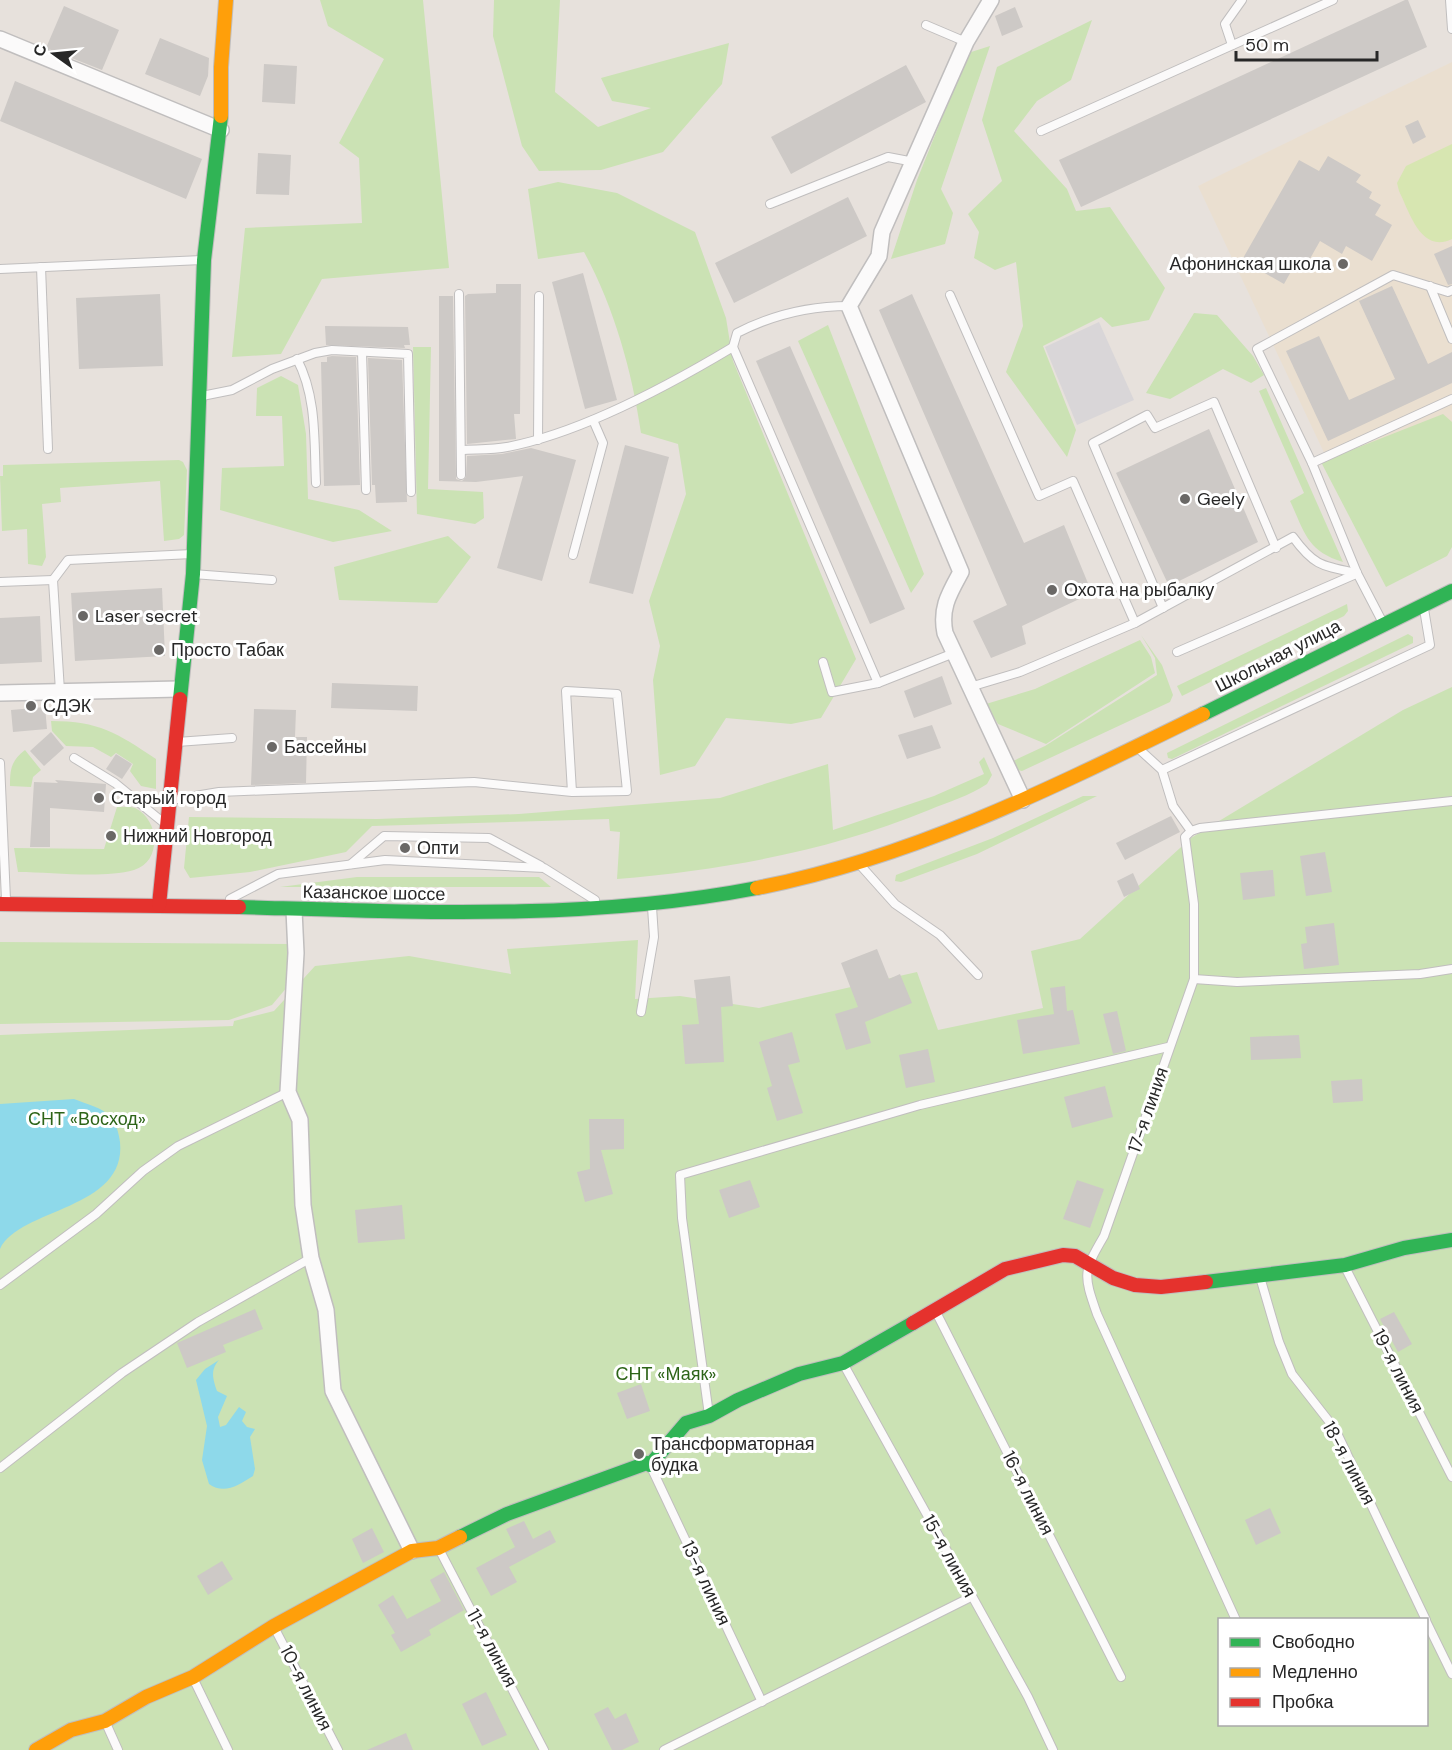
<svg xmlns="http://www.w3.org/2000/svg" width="1452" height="1750" font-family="'DM Sans',sans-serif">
<rect width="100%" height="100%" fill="#e7e1dc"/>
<!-- industrial -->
<path fill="#d9d6d8" d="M 1099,322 L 1134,400 L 1077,425 L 1045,347 Z"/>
<!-- education -->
<path fill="#eadfd0" d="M 1452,62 L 1452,515 L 1371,552 L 1198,186 Z"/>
<!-- green -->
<g fill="#cbe2b4" fill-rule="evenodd">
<path d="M 320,0 L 423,0 L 449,268 L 322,279 L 281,354 L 232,357 L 245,228 L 362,223 L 359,158 L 339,143 L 384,59 L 328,26 Z"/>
<path d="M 494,0 L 560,0 L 555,92 L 598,127 L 651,108 L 612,101 L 601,78 L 729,43 L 722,84 L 663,152 L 601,170 L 539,171 L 522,146 L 493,36 Z"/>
<path d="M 1092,20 L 1071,80 L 1037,101 L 1014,131 L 1067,189 L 1076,211 L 1110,207 L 1165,288 L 1149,320 L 1112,327 L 1101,317 L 1043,346 L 1076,430 L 1067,457 L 1006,372 L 1023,326 L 1016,262 L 995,270 L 974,258 L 979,232 L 968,214 L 1002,181 L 982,120 L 997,67 Z"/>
<path d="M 990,46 L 941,189 L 953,213 L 945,244 L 891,259 L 917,180 L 968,53 Z"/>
<path d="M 558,182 L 617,193 L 695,232 L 726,318 L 733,361 L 856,659 L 821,718 L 791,724 L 726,718 L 695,766 L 660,775 L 653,680 L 660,646 L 649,601 L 686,494 L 678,444 L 641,433 C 632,371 614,307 584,252 L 538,259 L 528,189 Z"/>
<path d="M 1194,313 L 1217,315 L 1253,356 L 1264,375 L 1251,383 L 1223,369 L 1170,399 L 1146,393 Z"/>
<path d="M 828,325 L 924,574 L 911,593 L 798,341 Z"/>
<path d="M 413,347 L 431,347 L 428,489 L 483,492 L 484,518 L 475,524 L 417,514 Z"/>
<path d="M 281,376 L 298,385 L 306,434 L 308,499 L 359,510 L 392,531 L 333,542 L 220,510 L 222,468 L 284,466 L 282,416 L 256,416 L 257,388 Z"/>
<path d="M 1266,388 L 1343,562 C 1307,551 1305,533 1290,501 L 1304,493 L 1259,391 Z"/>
<path d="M 1443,414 L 1452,422 L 1452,547 L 1447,556 L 1386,587 L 1321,462 Z"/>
<path d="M 179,460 L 183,462 L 187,470 L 184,535 L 179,539 L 164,541 L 160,481 L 60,488 L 61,502 L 42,504 L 46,557 L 42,566 L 28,564 L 27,529 L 2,531 L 0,476 L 3,476 L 3,465 Z"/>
<path d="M 448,536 L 471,557 L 437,603 L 339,600 L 334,567 Z"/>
<path d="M 1347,604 L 1348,611 L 1344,616 L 1182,696 L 1177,686 Z"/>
<path d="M 1408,634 L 1413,637 L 1413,643 L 1172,759 L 1168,758 L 1167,753 Z"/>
<path d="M 1141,635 L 1162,665 L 1173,695 L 1170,702 L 1022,771 L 1014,769 L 1013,761 L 1045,746 L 1157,675 L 1155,658 Z"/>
<path d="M 1140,640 L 1151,657 L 1155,673 L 1046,744 L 998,724 L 986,704 L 1035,689 Z"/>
<path d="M 1452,687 L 1452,1750 L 0,1750 L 0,1035 L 233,1026 L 234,1021 L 274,1011 L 315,966 L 409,956 L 511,974 L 507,949 L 638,940 L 635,999 L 680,996 L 759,1008 L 917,972 L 938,1030 L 1043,1008 L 1031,951 L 1080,939 L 1191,838 L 1403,710 ZM 1220,1620 L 1426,1620 L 1426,1724 L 1220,1724 Z"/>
<path d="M 51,721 C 99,721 117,733 156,759 L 156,789 L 141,786 L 130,771 L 133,764 L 116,753 L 111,757 L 93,747 L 66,746 L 52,731 Z"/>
<path d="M 25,750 L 41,770 L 33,777 L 31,787 L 10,786 C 10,769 11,761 25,750 Z"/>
<path d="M 984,757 L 992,775 L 987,784 C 969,796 948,802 929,810 C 829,851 724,870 617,879 L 620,832 L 610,831 L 609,819 L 372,826 L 346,852 L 250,872 L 190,878 L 184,868 L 189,817 L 377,819 L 519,814 L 720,798 L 828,764 L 833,830 L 934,796 L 984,774 L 979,762 Z"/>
<path d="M 1083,796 L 1097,796 L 977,854 L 901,882 L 895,881 L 896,875 L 993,838 Z"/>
<path d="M 117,807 C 123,807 130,806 135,808 C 160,820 162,862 134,870 C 102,879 52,872 18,872 L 14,848 L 104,849 Z"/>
<path d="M 357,877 L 539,877 L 551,887 L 280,887 Z"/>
<path d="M 0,942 L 290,944 L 288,986 L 272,1005 L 229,1020 L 0,1024 Z"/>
</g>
<!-- pitch -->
<path fill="#d7e6b1" d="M 1452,144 L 1452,239 C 1421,254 1410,213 1399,191 L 1397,183 L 1406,166 Z"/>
<!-- water -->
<g fill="#8ed9ea">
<path d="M 74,1099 C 100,1109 116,1110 120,1142 C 127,1210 19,1208 0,1249 L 0,1104 Z"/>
<path d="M 219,1360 C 210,1370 213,1379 217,1391 L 227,1396 L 218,1417 L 220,1427 L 226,1425 L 239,1407 L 246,1412 L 242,1421 L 247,1427 L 255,1429 L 250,1437 L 255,1469 L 253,1476 C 239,1485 224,1495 209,1484 L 202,1460 L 207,1426 L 196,1380 L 205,1369 Z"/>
</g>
<!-- building -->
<g fill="#cdc9c6">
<path d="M 1405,0 L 1408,0 L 1427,47 L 1081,207 L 1059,160 Z"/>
<path d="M 64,6 L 119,30 L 102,70 L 46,48 Z"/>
<path d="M 1015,7 L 1023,27 L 1002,36 L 995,16 Z"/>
<path d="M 160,38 L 209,58 L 208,76 L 200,96 L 145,74 Z"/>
<path d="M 264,64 L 297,66 L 295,104 L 262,102 Z"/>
<path d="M 906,65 L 926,102 L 791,174 L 771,137 Z"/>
<path d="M 15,81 L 202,159 L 186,199 L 0,121 Z"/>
<path d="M 1418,120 L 1426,137 L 1413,144 L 1405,126 Z"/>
<path d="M 258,153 L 291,155 L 289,195 L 256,194 Z"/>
<path d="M 1328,156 L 1361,175 L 1356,182 L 1372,192 L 1369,198 L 1381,205 L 1375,215 L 1392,225 L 1372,261 L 1346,246 L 1342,254 L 1320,241 L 1307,264 L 1298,259 L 1284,284 L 1242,260 L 1299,160 L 1319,171 Z"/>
<path d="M 848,197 L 867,236 L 734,303 L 715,263 Z"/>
<path d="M 1452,246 L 1452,284 L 1448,285 L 1434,254 Z"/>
<path d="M 583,273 L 617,400 L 585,409 L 552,282 Z"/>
<path d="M 496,284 L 521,284 L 520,414 L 514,414 L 516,439 L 467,444 L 465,296 L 468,294 L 496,293 Z"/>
<path d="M 1392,286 L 1428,364 L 1452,352 L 1452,383 L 1328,441 L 1286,351 L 1319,336 L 1349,400 L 1395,379 L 1359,301 Z"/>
<path d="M 160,294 L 163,366 L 79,369 L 76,298 Z"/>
<path d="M 912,294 L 1024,543 L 1064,525 L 1092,593 L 1022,626 L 1026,644 L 991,658 L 973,621 L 1007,605 L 879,310 Z"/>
<path d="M 439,296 L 453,296 L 456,479 L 462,481 L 466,477 L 467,456 L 502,454 L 531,448 L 576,460 L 542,581 L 497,568 L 523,476 L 476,482 L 439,481 Z"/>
<path d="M 325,326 L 408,327 L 410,345 L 404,345 L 405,348 L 326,345 Z"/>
<path d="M 790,346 L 905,609 L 870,624 L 756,361 Z"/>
<path d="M 332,356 L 356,357 L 360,485 L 324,486 L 321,362 L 327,362 L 327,357 Z"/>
<path d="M 368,358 L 402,360 L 407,502 L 376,503 L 375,485 L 372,485 Z"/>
<path d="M 1209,429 L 1258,542 L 1169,586 L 1116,473 Z"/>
<path d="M 625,445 L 669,457 L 633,594 L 589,583 Z"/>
<path d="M 162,588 L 165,656 L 75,661 L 71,593 Z"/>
<path d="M 40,616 L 42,662 L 0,664 L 0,618 Z"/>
<path d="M 942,676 L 952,704 L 914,718 L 904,691 Z"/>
<path d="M 332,683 L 418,686 L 417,711 L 331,708 Z"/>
<path d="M 45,707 L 47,729 L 13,732 L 11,710 Z"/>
<path d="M 254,709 L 296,710 L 295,737 L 307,737 L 306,783 L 251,785 Z"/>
<path d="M 932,725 L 941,748 L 907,759 L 898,735 Z"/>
<path d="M 51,732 L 64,748 L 44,766 L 30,751 Z"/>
<path d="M 116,754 L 132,764 L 122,779 L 106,769 Z"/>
<path d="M 55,780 L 106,784 L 104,812 L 50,808 L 50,847 L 30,847 L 34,782 L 58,783 Z"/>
<path d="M 1171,816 L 1180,832 L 1125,860 L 1116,843 Z"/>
<path d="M 1325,852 L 1332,892 L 1306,896 L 1300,856 Z"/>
<path d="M 1273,870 L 1275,896 L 1243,900 L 1240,873 Z"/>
<path d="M 1133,873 L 1140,889 L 1124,897 L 1117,881 Z"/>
<path d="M 1334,923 L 1339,965 L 1304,969 L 1301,944 L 1307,943 L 1305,927 Z"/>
<path d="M 877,949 L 889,979 L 900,974 L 912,1003 L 865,1022 L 871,1043 L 846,1050 L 835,1014 L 858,1007 L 841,963 Z"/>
<path d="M 730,976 L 733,1006 L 721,1007 L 724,1062 L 685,1064 L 682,1025 L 699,1024 L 694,980 Z"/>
<path d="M 1065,986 L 1067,1011 L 1073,1010 L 1080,1044 L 1023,1054 L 1017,1020 L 1054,1014 L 1050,988 Z"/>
<path d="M 1117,1011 L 1126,1051 L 1113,1054 L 1103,1014 Z"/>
<path d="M 792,1032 L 800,1062 L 788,1065 L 803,1113 L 777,1121 L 767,1088 L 772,1086 L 759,1042 Z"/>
<path d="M 1299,1035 L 1301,1058 L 1251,1060 L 1250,1037 Z"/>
<path d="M 928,1049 L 935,1082 L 906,1088 L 899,1055 Z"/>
<path d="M 1362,1079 L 1363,1101 L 1333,1103 L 1331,1081 Z"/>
<path d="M 1105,1086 L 1113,1117 L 1072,1128 L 1064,1097 Z"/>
<path d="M 589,1119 L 624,1119 L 624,1149 L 601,1150 L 613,1194 L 585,1202 L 577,1172 L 590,1169 Z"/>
<path d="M 750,1180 L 760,1207 L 729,1218 L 719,1190 Z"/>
<path d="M 1077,1180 L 1104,1189 L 1090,1228 L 1063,1219 Z"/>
<path d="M 402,1205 L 405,1239 L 358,1243 L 355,1210 Z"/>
<path d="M 255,1309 L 263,1329 L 223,1345 L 226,1352 L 187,1368 L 177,1343 Z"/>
<path d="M 1394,1312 L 1412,1344 L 1398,1352 L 1380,1319 Z"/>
<path d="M 641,1384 L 650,1411 L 627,1419 L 617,1393 Z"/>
<path d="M 1270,1508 L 1281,1533 L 1256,1545 L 1245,1520 Z"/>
<path d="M 524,1521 L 533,1539 L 550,1530 L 556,1542 L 509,1567 L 517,1582 L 491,1596 L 476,1568 L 515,1547 L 506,1529 Z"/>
<path d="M 372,1528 L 384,1552 L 363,1563 L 352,1539 Z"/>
<path d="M 222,1561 L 233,1579 L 208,1595 L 197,1576 Z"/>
<path d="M 444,1572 L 464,1610 L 429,1630 L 431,1635 L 401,1652 L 391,1635 L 395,1633 L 378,1605 L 393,1595 L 407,1619 L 441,1601 L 430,1580 Z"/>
<path d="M 486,1692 L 507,1735 L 482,1746 L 462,1704 Z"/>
<path d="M 608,1707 L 615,1719 L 626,1713 L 639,1742 L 622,1750 L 612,1750 L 594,1714 Z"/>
<path d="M 406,1733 L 413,1750 L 367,1750 Z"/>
</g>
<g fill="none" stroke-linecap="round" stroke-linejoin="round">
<defs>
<g id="lane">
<path d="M 1450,0 L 1452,29"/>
<path d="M 926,25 L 966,42"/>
<path d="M 1232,45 L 1225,24 L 1242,0"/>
<path d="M 1041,131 L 1333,0"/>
<path d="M 770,204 L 888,157 L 914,162"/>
<path d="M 41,267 L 48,449"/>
<path d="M 0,269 L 202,260"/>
<path d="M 1430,286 L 1452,339"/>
<path d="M 459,294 L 461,475"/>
<path d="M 950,295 L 1039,496 L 1073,481 L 1135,623 L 1293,537 C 1314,566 1322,566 1357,573"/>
<path d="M 849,306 C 809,306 774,314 737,333 L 733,347 L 878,683 L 954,653"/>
<path d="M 362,352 L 366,490"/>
<path d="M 297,359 C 317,397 314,441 316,483"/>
<path d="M 202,396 L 232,390 L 272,369 L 315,353 L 332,350 L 408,354 L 411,492"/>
<path d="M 538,440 L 539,296"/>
<path d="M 461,450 C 476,449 492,450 507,447 C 581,433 668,386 733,347"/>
<path d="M 1312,463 L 1452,399"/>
<path d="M 573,555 L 603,443 L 593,420"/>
<path d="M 193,574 L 272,580"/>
<path d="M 0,582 L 53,580"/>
<path d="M 1163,608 L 1093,443 L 1147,415 L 1155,428 L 1214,402 L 1276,548"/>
<path d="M 1383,623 L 1357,573 L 1312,463 L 1257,349 L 1393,275 L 1448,292 L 1452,290"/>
<path d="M 1177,652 L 1356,574"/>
<path d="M 823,662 L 832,692 L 878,683"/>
<path d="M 970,687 L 1020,672 L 1135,623"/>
<path d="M 60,691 L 53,580 L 68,560 L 192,554"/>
<path d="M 177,742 L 232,738"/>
<path d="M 1140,750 L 1162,770 L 1173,806 L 1191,831"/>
<path d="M 74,758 L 115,783 L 164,823"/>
<path d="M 0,763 L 6,900"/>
<path d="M 1162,770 L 1430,645 L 1424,609"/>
<path d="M 171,800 L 219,792 L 474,782 L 572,792 L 627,791 L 617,694 L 566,691 L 572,792"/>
<path d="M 351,864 L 384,836 L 489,838 L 541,866"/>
<path d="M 861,866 L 895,904 L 940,935 L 978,975"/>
<path d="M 230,899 L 278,874 L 385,860 L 544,868 L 595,900"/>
<path d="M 1194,979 L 1237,982 L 1420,974 L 1452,969"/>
<path d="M 641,1012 L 654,937 L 652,907"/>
<path d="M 1345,1267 L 1452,1477"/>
<path d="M 1260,1277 L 1279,1342 L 1292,1374 L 1335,1429 L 1426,1620"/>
<path d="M 0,1285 L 96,1214 L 143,1171 L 178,1146 L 288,1092"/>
<path d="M 936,1312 L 1121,1677"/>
<path d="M 844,1365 L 1028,1697 L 1053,1750"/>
<path d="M 709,1415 L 682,1218 L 680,1175 L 920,1105 L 1168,1047"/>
<path d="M 651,1467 L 762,1702"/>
<path d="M 0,1468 L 122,1373 L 198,1322 L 311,1258"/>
<path d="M 439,1549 L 544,1750"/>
<path d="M 1236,1620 L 1097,1314 C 1083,1274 1083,1272 1104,1236 L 1194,979 L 1194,904 L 1185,837 L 1191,831 L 1200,828 L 1452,801"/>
<path d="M 1426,1621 L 1452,1674"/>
<path d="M 274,1627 L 338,1750"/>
<path d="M 193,1678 L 228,1750"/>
<path d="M 105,1721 L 118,1750"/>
<path d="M 664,1750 L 971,1597"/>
</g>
<g id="street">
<path d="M 991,0 L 966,42 L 893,207 L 882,232 L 879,256 L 849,306 L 961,572 C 949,594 940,608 945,633 L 1023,800"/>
<path d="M 0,39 L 221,130"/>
<path d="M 0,693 L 179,689"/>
<path d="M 294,910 L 296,953 L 288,1092 L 300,1120 L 303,1205 L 311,1258 L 326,1310 L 333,1391 L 412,1551"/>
</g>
<g id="fast">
<path d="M 180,699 L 193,574 L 204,260 L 221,116"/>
<path d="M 1203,714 L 1452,591"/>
<path d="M 239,907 C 411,912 587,921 757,888"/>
<path d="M 1206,1282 L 1345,1265 L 1404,1248 L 1452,1240"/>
<path d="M 460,1537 L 507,1514 L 647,1463 L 650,1465 L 686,1423 L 709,1416 L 738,1400 L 799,1374 L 843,1363 L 913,1323"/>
</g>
<g id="slow">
<path d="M 221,116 L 221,67 L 226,0"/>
<path d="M 757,888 C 916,857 1058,785 1203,714"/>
<path d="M 36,1750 L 71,1730 L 105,1721 L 146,1697 L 193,1677 L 274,1626 L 412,1551 L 438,1548 L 460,1537"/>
</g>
<g id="jam">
<path d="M 0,904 L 239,907"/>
<path d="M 159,905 L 180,699"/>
<path d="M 913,1323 L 1005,1269 L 1063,1255 L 1075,1256 L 1113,1278 L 1135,1285 L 1161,1287 L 1206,1282"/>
</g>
</defs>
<!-- lane casing -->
<use href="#lane" stroke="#c0bebe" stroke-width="10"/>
<!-- street casing -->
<use href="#street" stroke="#c0bebe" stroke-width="18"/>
<!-- fast casing -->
<use href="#fast" stroke="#c0bebe" stroke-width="16"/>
<!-- slow casing -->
<use href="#slow" stroke="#c0bebe" stroke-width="16"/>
<!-- jam casing -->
<use href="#jam" stroke="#c0bebe" stroke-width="16"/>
<!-- lane -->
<use href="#lane" stroke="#fbfafa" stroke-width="8"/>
<!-- street -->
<use href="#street" stroke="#fbfafa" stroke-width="15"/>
<!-- fast -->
<use href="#fast" stroke="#30b455" stroke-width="14"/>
<!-- slow -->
<use href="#slow" stroke="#ff9f0a" stroke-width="14"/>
<!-- jam -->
<use href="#jam" stroke="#e5322d" stroke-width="14"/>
</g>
<!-- markers -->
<g fill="#6a6866" stroke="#fff" stroke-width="2">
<circle cx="1343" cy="264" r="6"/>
<circle cx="1185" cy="499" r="6"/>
<circle cx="1052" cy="590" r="6"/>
<circle cx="83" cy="616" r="6"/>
<circle cx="159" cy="650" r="6"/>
<circle cx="31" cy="706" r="6"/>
<circle cx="272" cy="747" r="6"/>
<circle cx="99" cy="798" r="6"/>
<circle cx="111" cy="836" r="6"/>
<circle cx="405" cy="848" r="6"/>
<circle cx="639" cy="1454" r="6"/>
</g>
<g text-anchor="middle" stroke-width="6" stroke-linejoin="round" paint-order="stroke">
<!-- poi labels -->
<g font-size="18" fill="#272727" stroke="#fff" text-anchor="start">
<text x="1331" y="270" text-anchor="end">Афонинская школа</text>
<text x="1197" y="505">Geely</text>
<text x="1064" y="596">Охота на рыбалку</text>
<text x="95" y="622">Laser secret</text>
<text x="171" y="656">Просто Табак</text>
<text x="43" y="712">СДЭК</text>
<text x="284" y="753">Бассейны</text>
<text x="111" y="804">Старый город</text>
<text x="123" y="842">Нижний Новгород</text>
<text x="417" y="854">Опти</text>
<text x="651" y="1450">Трансформаторная<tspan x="651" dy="21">будка</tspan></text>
</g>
<!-- street labels -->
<g font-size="18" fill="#272727" stroke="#fff">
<text transform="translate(1278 656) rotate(-27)" y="6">Школьная улица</text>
<text transform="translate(374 893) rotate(1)" y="6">Казанское шоссе</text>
<text transform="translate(1148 1110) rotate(-71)" y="6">17-я линия</text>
<text transform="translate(1398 1371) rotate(63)" y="6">19-я линия</text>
<text transform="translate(1349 1463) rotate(62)" y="6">18-я линия</text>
<text transform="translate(1028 1493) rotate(63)" y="6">16-я линия</text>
<text transform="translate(949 1556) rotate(61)" y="6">15-я линия</text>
<text transform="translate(706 1583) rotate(65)" y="6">13-я линия</text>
<text transform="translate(492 1648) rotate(62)" y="6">11-я линия</text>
<text transform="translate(306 1688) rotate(63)" y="6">10-я линия</text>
</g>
<!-- park labels -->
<g font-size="18" fill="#2d6418" stroke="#fff">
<text x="87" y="1125">СНТ «Восход»</text>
<text x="666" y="1380">СНТ «Маяк»</text>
</g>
</g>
<!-- legend -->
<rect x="1218" y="1618" width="210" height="108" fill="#ffffff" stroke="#a9a9a9" stroke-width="1.5"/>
<rect x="1230" y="1638" width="30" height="9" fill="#30b455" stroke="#a9a9a9" stroke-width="1.5"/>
<text x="1272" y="1648" font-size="18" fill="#272727">Свободно</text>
<rect x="1230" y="1668" width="30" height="9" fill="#ff9f0a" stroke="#a9a9a9" stroke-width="1.5"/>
<text x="1272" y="1678" font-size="18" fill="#272727">Медленно</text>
<rect x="1230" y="1698" width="30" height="9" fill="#e5322d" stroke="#a9a9a9" stroke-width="1.5"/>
<text x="1272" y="1708" font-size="18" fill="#272727">Пробка</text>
<!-- north arrow -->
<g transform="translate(54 54) rotate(285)" stroke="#ffffff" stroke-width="4.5" paint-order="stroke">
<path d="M0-4.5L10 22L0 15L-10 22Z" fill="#272727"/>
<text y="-9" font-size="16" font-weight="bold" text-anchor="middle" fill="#272727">С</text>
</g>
<!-- scale -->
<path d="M1236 51v9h141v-9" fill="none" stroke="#272727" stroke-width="3"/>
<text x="1245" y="51" font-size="18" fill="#272727" stroke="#ffffff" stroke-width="4.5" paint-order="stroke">50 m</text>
</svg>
